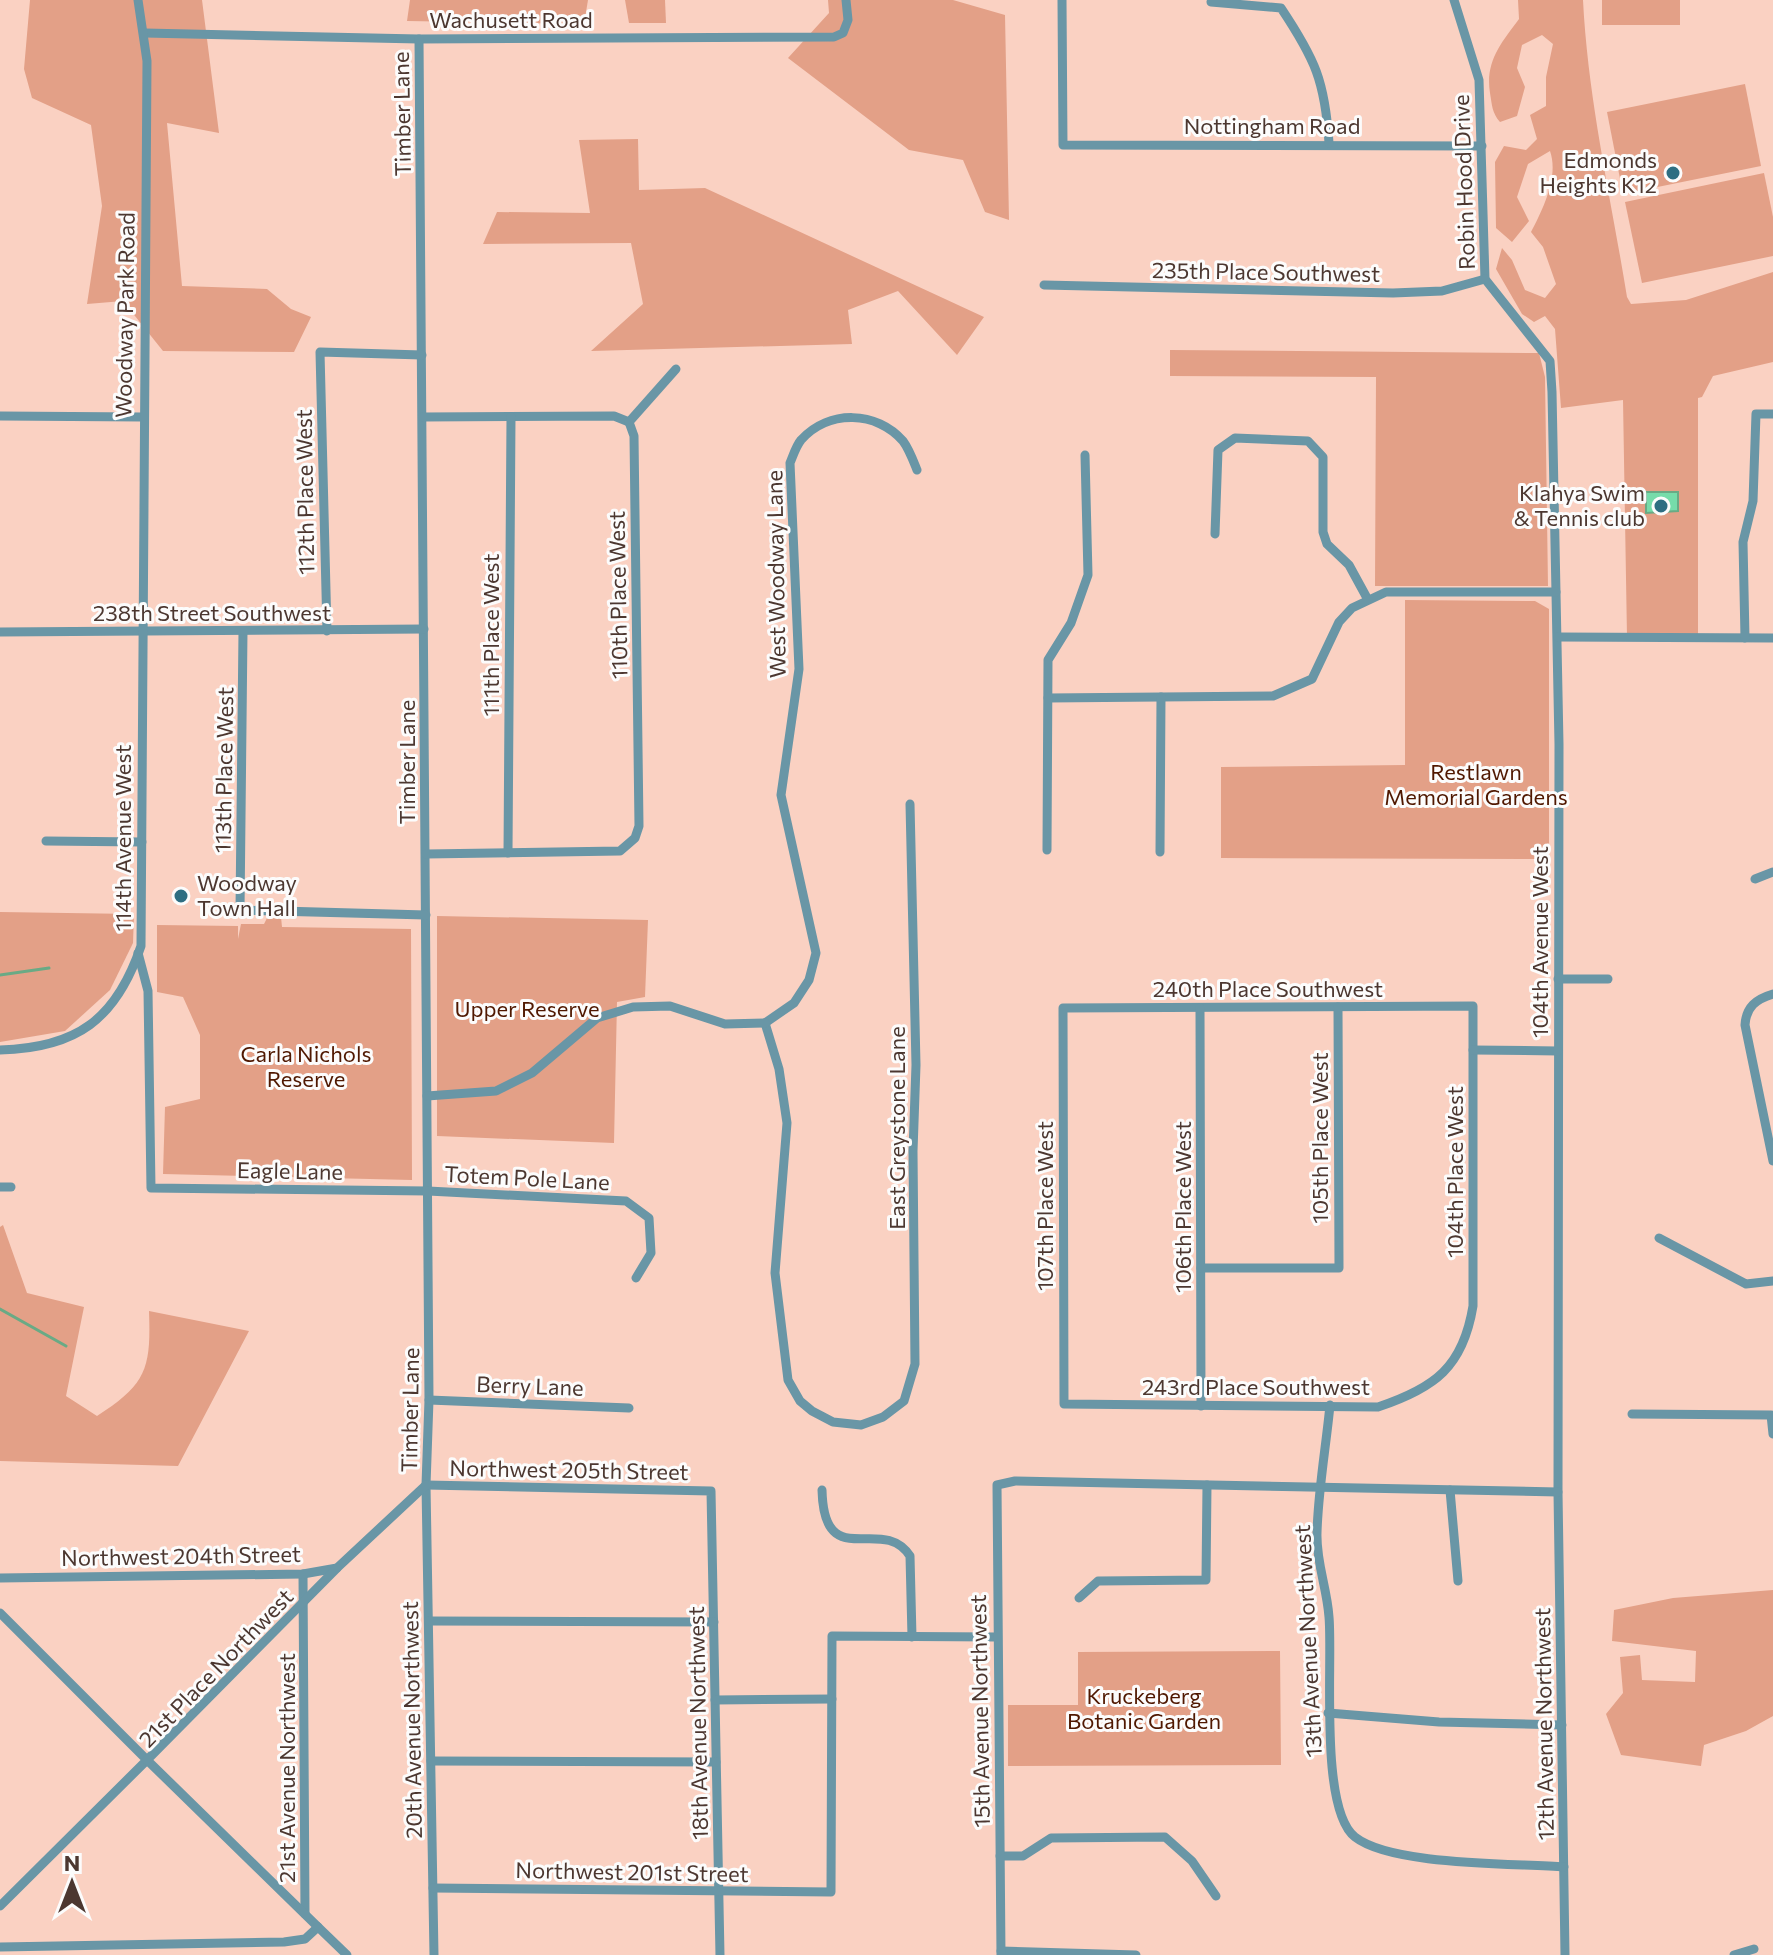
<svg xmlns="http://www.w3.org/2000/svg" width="1773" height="1955" font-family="Commissioner,sans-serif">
<rect width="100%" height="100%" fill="#fad1c2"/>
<!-- green -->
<g fill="#e3a087">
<path d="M 30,0 L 202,0 L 219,133 L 167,123 L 182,286 L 267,289 L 291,309 L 311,317 L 294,352 L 163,351 L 123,301 L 87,304 L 102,206 L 91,125 L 32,98 L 24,69 Z"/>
<path d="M 410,0 L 588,0 L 584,24 L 407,21 Z"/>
<path d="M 625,0 L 665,0 L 666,23 L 629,23 Z"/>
<path d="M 828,0 L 953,0 L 1005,15 L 1009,220 L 985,212 L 963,160 L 909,150 L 788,58 L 829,13 Z"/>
<path d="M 1518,0 L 1583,0 C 1588,100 1611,198 1627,297 L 1631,304 L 1686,300 L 1773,272 L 1773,362 L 1713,376 L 1702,397 L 1698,398 L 1698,637 L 1627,637 L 1623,400 L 1561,408 L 1555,329 L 1545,316 L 1534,322 L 1522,314 L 1496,269 L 1502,248 L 1512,260 L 1525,290 L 1545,298 L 1556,284 L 1543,247 L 1531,232 C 1543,209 1559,176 1550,151 L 1528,164 L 1517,197 L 1529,221 L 1512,242 L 1496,228 L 1495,162 L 1504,146 L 1526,150 L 1537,139 L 1530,115 L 1546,106 L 1546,77 L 1553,44 L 1542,35 L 1522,45 L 1517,68 L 1525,87 L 1517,116 L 1500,122 C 1492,113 1492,105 1490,93 C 1485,62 1501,43 1519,19 Z"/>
<rect x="1602" y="0" width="78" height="25"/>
<path d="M 1745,84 L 1761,166 L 1623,194 L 1607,112 Z"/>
<path d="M 638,139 L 639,190 L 705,188 L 984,317 L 957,355 L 898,291 L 848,310 L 852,344 L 591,351 L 643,304 L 631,243 L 483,244 L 497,212 L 590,213 L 579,140 Z"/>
<path d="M 1764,173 L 1773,217 L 1773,256 L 1642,283 L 1625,202 Z"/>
<path d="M 1170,350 L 1539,353 L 1545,377 L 1548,586 L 1375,586 L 1376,377 L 1170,376 Z"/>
<path d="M 1405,600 L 1535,601 L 1549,609 L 1549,859 L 1221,858 L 1221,767 L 1405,765 Z"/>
<path d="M 0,912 L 134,914 L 133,943 L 110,990 L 65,1031 L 0,1042 Z"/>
<path d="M 437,916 L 648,920 L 645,997 L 617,1002 L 614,1143 L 437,1136 Z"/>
<path d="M 281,917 L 282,927 L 411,929 L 412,1180 L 163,1174 L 165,1107 L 200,1099 L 200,1035 L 183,997 L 157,992 L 157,925 L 238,926 L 238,939 L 241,924 L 264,924 L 267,918 Z"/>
<path d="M 3,1225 L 27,1293 L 84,1307 L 66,1396 L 97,1416 C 147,1384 151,1368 149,1311 L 249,1331 L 178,1466 L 0,1461 L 0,1227 Z"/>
<path d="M 1773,1590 L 1773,1716 L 1746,1731 L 1704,1745 L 1701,1766 L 1621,1755 L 1606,1714 L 1623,1693 L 1620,1657 L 1640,1655 L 1642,1680 L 1695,1682 L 1696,1651 L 1612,1641 L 1614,1610 L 1673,1598 Z"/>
<path d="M 1280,1651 L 1281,1765 L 1008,1766 L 1008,1705 L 1078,1705 L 1078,1652 Z"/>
</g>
<!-- water -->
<path fill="#76dcaa" stroke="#69aa85" stroke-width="2" d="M 1646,492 L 1678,492 L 1678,511 L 1646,513 Z"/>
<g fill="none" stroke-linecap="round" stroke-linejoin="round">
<!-- stream -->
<g stroke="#69aa85" stroke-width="3">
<path d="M 0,975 L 49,968"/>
<path d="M 0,1309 L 66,1346"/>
</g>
<!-- minor -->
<g stroke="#6996a6" stroke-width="9">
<path d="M 1062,0 L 1063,145 L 1482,146"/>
<path d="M 1454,0 L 1479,80 L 1485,279 L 1550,361 L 1552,392 L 1559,744 L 1558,1492 L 1565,1955"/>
<path d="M 1211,2 L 1281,8 C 1315,59 1325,81 1329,143"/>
<path d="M 145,33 L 419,39 L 834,37 L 843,33 L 848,20 L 846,0"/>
<path d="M 419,39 L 429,1400 L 426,1485 L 434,1955"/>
<path d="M 1044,285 L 1393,293 L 1442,291 L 1485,279"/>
<path d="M 0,416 L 142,417"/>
<path d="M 423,417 L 614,416 L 629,422"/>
<path d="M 1215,534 L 1218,450 L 1235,438 L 1308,441 L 1323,457 L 1323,532 L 1327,544 L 1349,565 L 1367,598"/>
<path d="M 243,631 L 240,910 L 426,915"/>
<path d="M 327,631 L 320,352 L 422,355"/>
<path d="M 0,632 L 424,629"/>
<path d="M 1558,637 L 1773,638"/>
<path d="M 1745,638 L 1743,542 L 1753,501 L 1756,414 L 1773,414"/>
<path d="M 1048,698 L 1273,696 L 1312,679 L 1339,622 L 1352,608 L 1386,592 L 1556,592"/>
<path d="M 46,841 L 142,842"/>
<path d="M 1047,850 L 1048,660 L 1071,623 L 1088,575 L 1085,455"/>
<path d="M 1160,852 L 1161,697"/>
<path d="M 508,853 L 511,417"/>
<path d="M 426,854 L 620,851 L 635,838 L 639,826 L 634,436 L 629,422 L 676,369"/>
<path d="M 1755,879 L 1773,872"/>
<path d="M 138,953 L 148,991 L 151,1188 L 428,1191 L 626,1201 L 649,1218 L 651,1253 L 636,1278"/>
<path d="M 1558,979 L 1608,979"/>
<path d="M 1773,994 C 1756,999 1746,1007 1745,1025 L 1773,1161"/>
<path d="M 1473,1006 L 1473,1306 C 1463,1367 1435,1388 1378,1407 L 1064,1404 L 1063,1008 Z"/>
<path d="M 1200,1008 L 1201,1406"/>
<path d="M 765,1023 L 779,1069 L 787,1123 L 775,1273 L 788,1380 L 800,1401 L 812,1411 L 833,1422 L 861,1425 L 883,1417 L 904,1401 L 915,1364 L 913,1151 L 916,1065 L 910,804"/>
<path d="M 765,1023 L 794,1003 L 809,980 L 816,953 L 781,795 L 799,669 L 790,463 C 793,456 796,446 801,440 C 829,409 877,411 903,441 C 909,449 913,460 917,470"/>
<path d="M 0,1050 C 76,1048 116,1020 141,946 L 147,61 L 138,0"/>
<path d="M 1473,1050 L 1558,1051"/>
<path d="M 427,1096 L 496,1091 L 532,1073 L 597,1018 L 633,1007 L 670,1006 L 725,1024 L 765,1023"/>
<path d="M 0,1187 L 11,1187"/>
<path d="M 1659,1238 L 1746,1284 L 1773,1281"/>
<path d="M 1201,1268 L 1339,1268 L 1338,1007"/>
<path d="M 429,1400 L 629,1408"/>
<path d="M 1330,1405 C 1326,1447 1318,1491 1317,1533 C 1316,1562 1327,1588 1329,1617 C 1333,1661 1319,1809 1355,1837 C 1392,1866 1515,1863 1564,1867"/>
<path d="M 1632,1414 L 1771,1415 L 1773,1434"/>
<path d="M 426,1485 L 711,1491 L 720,1955"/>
<path d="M 822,1490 C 824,1575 882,1513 910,1556 L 912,1637"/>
<path d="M 1450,1490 L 1458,1581"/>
<path d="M 303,1574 L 305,1914"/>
<path d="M 0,1578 L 303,1574 L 337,1568 L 426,1485"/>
<path d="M 1079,1598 L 1098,1581 L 1206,1580 L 1207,1485"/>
<path d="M 0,1613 L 147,1760 L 0,1906"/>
<path d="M 429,1621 L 714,1622"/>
<path d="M 715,1700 L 832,1699"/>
<path d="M 1328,1713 L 1439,1722 L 1562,1725"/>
<path d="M 431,1761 L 716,1762"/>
<path d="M 1000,1856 L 1023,1856 L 1051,1838 L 1165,1837 L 1192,1861 L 1216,1896"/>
<path d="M 433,1888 L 831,1892 L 832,1636 L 997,1637"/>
<path d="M 318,1927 L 147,1760 L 337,1568"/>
<path d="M 0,1947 L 284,1942 L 305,1939 L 318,1927 L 347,1955"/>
<path d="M 1001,1951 L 1136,1955"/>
<path d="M 1001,1955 L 997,1485 L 1015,1481 L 1558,1492"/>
<path d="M 1734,1955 L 1754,1949"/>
</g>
</g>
<!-- markers -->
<g fill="#2e6e82" stroke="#fcfcfc" stroke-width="3">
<circle cx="1673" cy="173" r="8"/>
<circle cx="1661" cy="506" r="8"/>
<circle cx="181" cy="896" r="8"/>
</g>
<g text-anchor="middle" stroke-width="6" stroke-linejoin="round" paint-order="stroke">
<!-- street labels -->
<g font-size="22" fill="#4c3730" stroke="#fcfcfc">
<text x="511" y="28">Wachusett Road</text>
<text transform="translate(402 114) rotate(-91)" y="8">Timber Lane</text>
<text x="1272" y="134">Nottingham Road</text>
<text transform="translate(1464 182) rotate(-92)" y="8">Robin Hood Drive</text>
<text transform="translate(1266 272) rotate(1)" y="8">235th Place Southwest</text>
<text transform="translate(125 315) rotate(-89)" y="8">Woodway Park Road</text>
<text transform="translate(305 492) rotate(-91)" y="8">112th Place West</text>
<text transform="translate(776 574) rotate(-91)" y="8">West Woodway Lane</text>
<text transform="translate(618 595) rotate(-91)" y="8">110th Place West</text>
<text x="212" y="621">238th Street Southwest</text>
<text transform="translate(491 635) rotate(-90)" y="8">111th Place West</text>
<text transform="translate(407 762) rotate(-90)" y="8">Timber Lane</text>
<text transform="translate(224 770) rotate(-89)" y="8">113th Place West</text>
<text transform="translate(123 838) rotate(-90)" y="8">114th Avenue West</text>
<text transform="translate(1540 942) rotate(-90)" y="8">104th Avenue West</text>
<text x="1268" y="997">240th Place Southwest</text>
<text transform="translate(897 1128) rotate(-90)" y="8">East Greystone Lane</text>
<text transform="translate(1320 1138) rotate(-90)" y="8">105th Place West</text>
<text transform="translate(290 1171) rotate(1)" y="8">Eagle Lane</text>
<text transform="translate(1455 1172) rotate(-90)" y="8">104th Place West</text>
<text transform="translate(527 1178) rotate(3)" y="8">Totem Pole Lane</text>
<text transform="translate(1045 1206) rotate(-90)" y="8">107th Place West</text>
<text transform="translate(1183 1207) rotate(-90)" y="8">106th Place West</text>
<text transform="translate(530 1386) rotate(2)" y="8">Berry Lane</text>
<text x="1256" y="1395">243rd Place Southwest</text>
<text transform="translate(410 1410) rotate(-89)" y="8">Timber Lane</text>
<text transform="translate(569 1470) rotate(1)" y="8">Northwest 205th Street</text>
<text transform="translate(181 1556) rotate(-1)" y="8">Northwest 204th Street</text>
<text transform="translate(1308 1641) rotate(-93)" y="8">13th Avenue Northwest</text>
<text transform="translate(216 1668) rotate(-46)" y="8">21st Place Northwest</text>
<text transform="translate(980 1711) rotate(-91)" y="8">15th Avenue Northwest</text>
<text transform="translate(412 1720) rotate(-91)" y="8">20th Avenue Northwest</text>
<text transform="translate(698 1723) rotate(-91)" y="8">18th Avenue Northwest</text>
<text transform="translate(1544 1724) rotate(-91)" y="8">12th Avenue Northwest</text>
<text transform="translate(287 1768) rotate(-90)" y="8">21st Avenue Northwest</text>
<text transform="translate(632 1872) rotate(1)" y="8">Northwest 201st Street</text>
</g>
<!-- poi labels -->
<g font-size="22" fill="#4c3730" stroke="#fcfcfc" text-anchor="end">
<text x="1657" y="168">Edmonds<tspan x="1657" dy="25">Heights K12</tspan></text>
<text x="1645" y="501">Klahya Swim<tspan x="1645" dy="25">&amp; Tennis club</tspan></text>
<text x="197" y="891" text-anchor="start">Woodway<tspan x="197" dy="25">Town Hall</tspan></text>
</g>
<!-- park labels -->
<g font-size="22" fill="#501801" stroke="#fcfcfc">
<text x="1476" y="780">Restlawn<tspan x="1476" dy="25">Memorial Gardens</tspan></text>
<text x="527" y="1017">Upper Reserve</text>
<text x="306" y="1062">Carla Nichols<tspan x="306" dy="25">Reserve</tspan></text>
<text x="1144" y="1704">Kruckeberg<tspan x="1144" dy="25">Botanic Garden</tspan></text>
</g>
</g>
<!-- north arrow -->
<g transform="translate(72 1883)" stroke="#fcfcfc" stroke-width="6" paint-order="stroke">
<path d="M0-6L14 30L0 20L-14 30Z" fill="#4c3730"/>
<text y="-12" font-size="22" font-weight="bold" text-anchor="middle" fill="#4c3730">N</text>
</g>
</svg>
